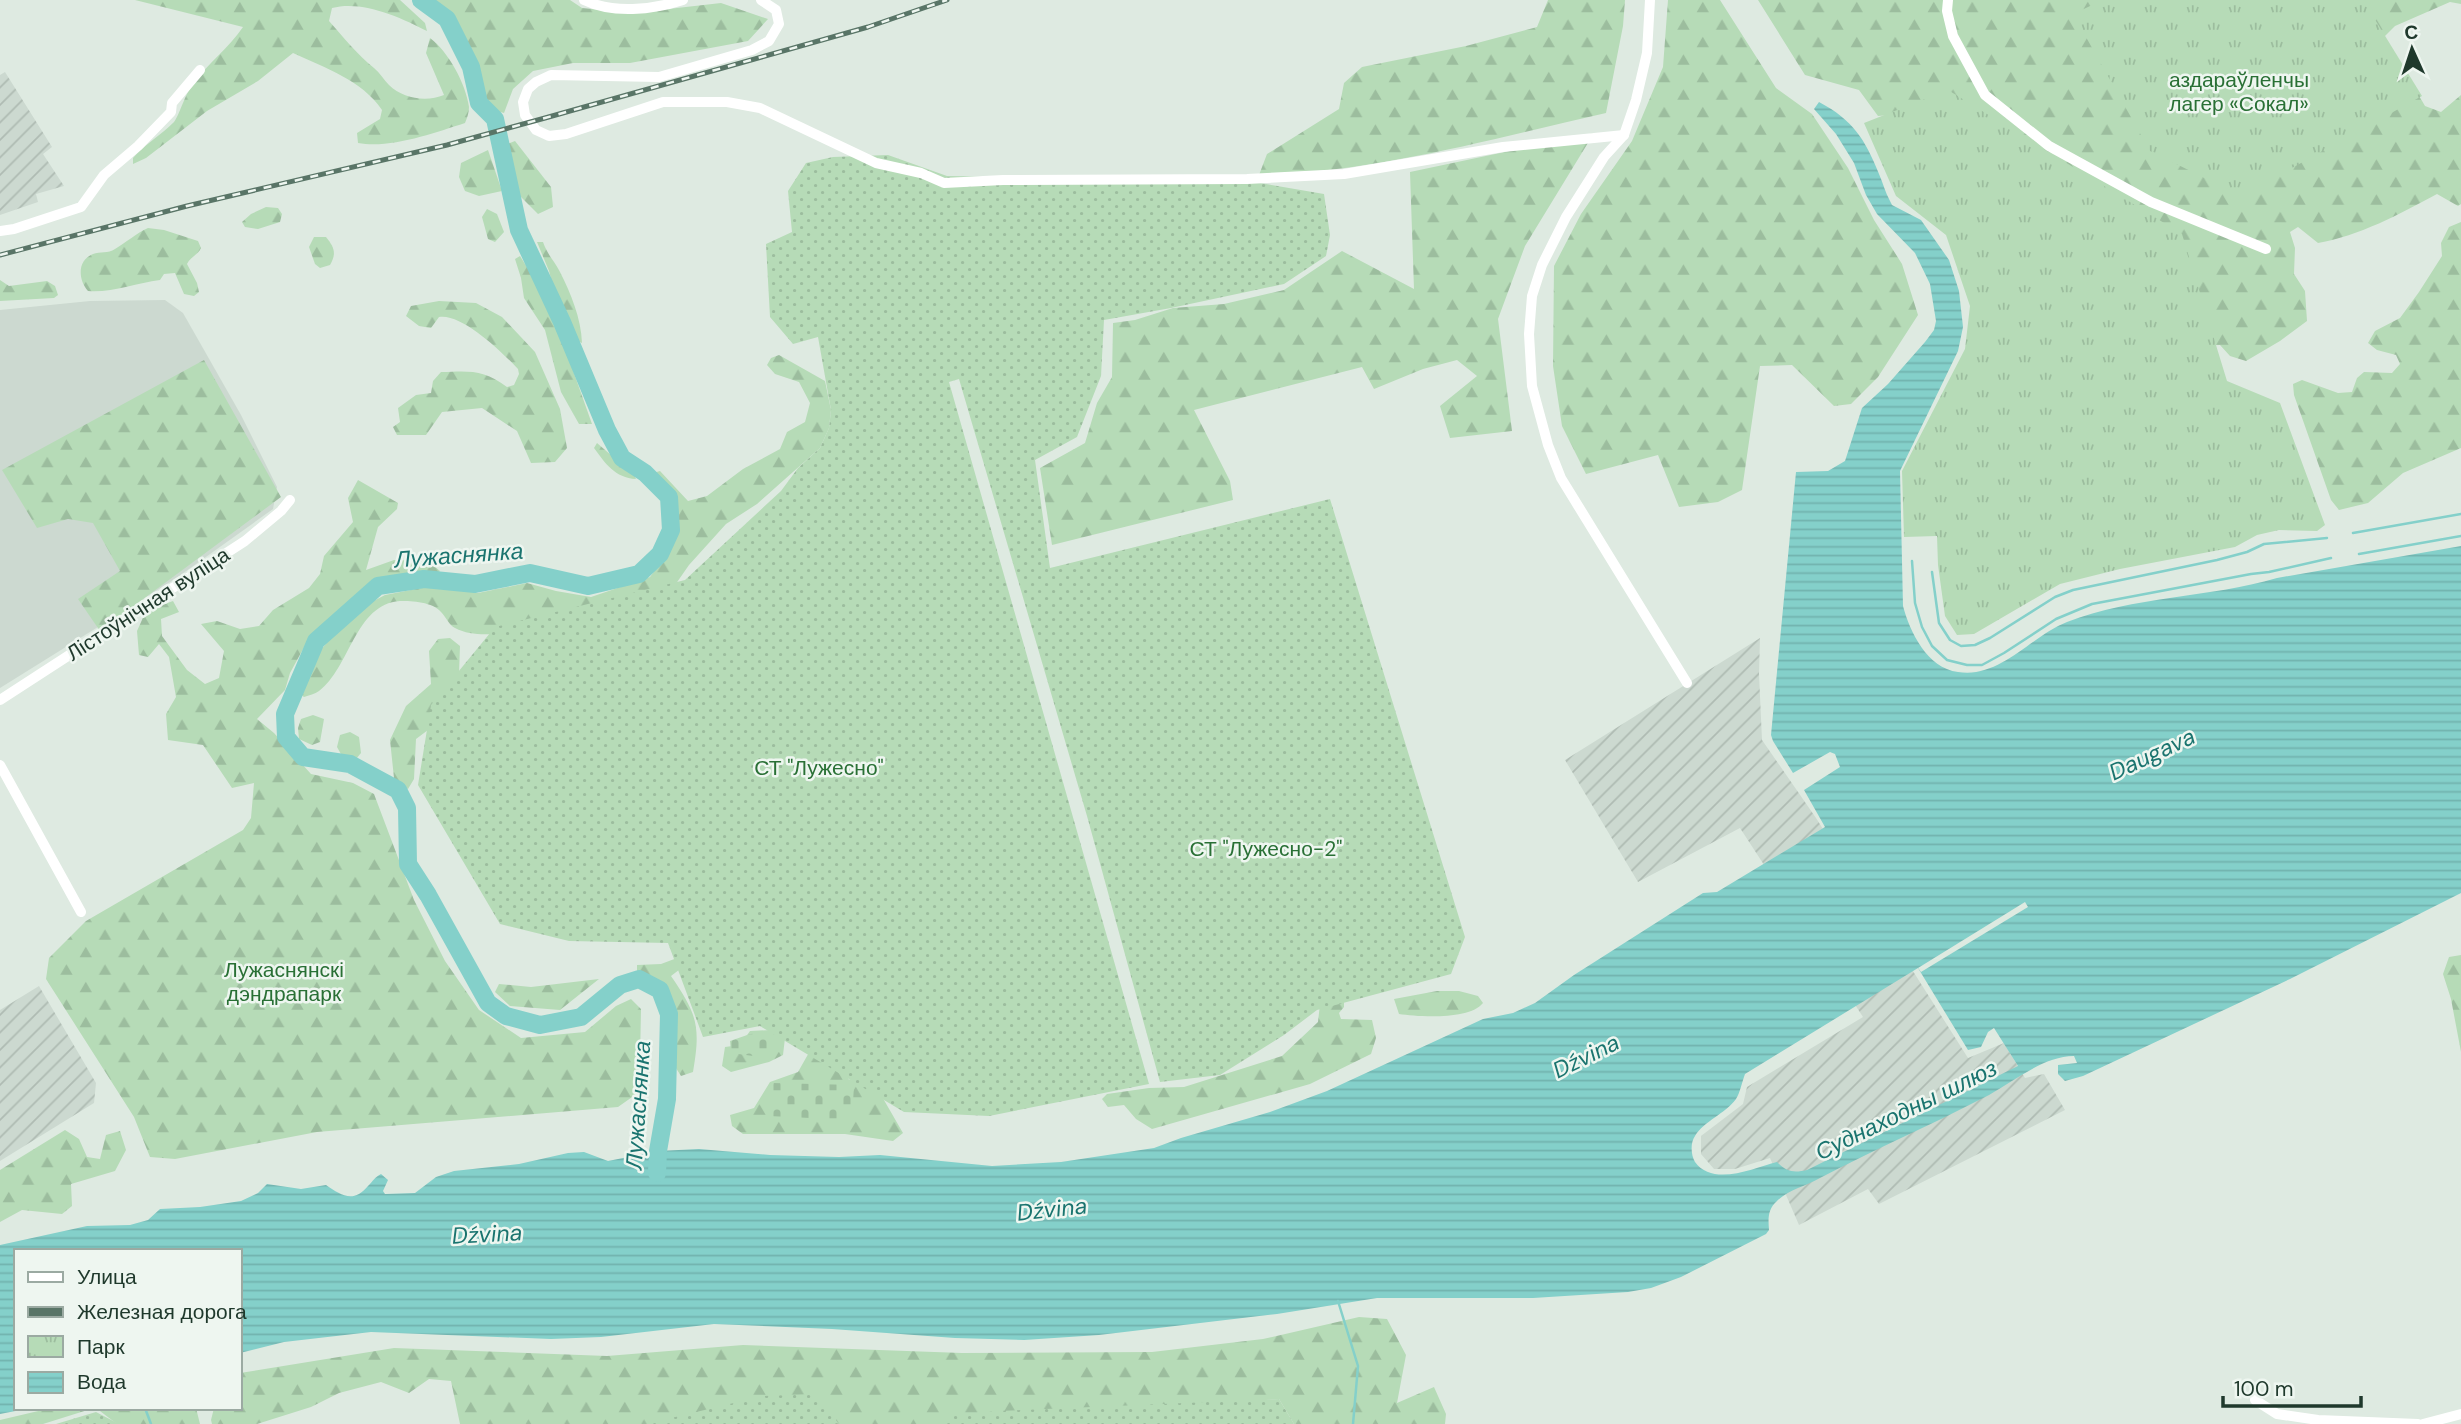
<svg xmlns="http://www.w3.org/2000/svg" width="2461" height="1424" font-family="'DM Sans',sans-serif">
<defs>
<pattern id="industrial-furrows" width="10" height="10" patternUnits="userSpaceOnUse" patternTransform="scale(1.75)"><rect width="10" height="10" fill="#ccd9d0"/><path d="M-1 1l2-2M0 10L10 0M9 11l2-2" fill="none" stroke="#afbbb3"/></pattern>
<pattern id="forest-firs" width="22" height="20" patternUnits="userSpaceOnUse" patternTransform="scale(1.75)"><rect width="22" height="20" fill="#b6dbb7"/><path d="M5 1l3.5 6h-7zM16 11l3.5 6h-7z" fill="#9cbd9e"/></pattern>
<pattern id="cemetery-stones" width="16" height="16" patternUnits="userSpaceOnUse" patternTransform="scale(1.75)"><rect width="16" height="16" fill="#b6dbb7"/><path d="M2 7V4a2 2 0 0 1 4 0v3zM10 15v-3a2 2 0 0 1 4 0v3z" fill="#9cbd9e"/></pattern>
<pattern id="park-tufts" width="24" height="20" patternUnits="userSpaceOnUse" patternTransform="scale(1.75)"><rect width="24" height="20" fill="#b6dbb7"/><path d="M3 7l-1-3M5 7V3M7 7l1-3M15 17l-1-3M17 17v-4M19 17l1-3" fill="none" stroke="#9cbd9e"/></pattern>
<pattern id="garden-dots" width="8" height="8" patternUnits="userSpaceOnUse" patternTransform="scale(1.75)"><rect width="8" height="8" fill="#b6dbb7"/><path d="M2 2h.1M6 6h.1" fill="none" stroke="#9cbd9e" stroke-width="1.8" stroke-linecap="round"/></pattern>
<pattern id="water-rules" width="6" height="5" patternUnits="userSpaceOnUse" patternTransform="scale(1.75)"><rect width="6" height="5" fill="#84d0ca"/><path d="M0 2.5h6" fill="none" stroke="#72b3ae"/></pattern>
</defs>
<rect width="100%" height="100%" fill="#deeae1"/>
<!-- built -->
<path fill="#ccd9d0" d="M 165,300 L 183,313 L 241,415 L 277,487 L 273,509 L 175,579 L 0,688 L 0,310 L 90,301 Z"/>
<!-- industrial -->
<g fill="url(#industrial-furrows)">
<path d="M 5,72 L 52,147 L 43,154 L 64,186 L 36,194 L 38,202 L 0,215 L 0,75 Z"/>
<path d="M 1760,638 L 1759,674 L 1762,740 L 1816,818 L 1968,1058 L 2004,1043 L 2025,1078 L 2044,1074 L 2065,1110 L 1879,1204 L 1868,1189 L 1799,1225 L 1770,1158 L 1735,1169 L 1714,1169 L 1701,1154 L 1701,1136 L 1743,1104 L 1747,1087 L 1863,1017 L 1740,828 L 1638,882 L 1565,760 Z"/>
<path d="M 39,986 L 96,1083 L 94,1103 L 0,1161 L 0,1010 Z"/>
</g>
<!-- grass -->
<path fill="#b6dbb7" d="M 350,732 L 359,737 L 361,753 L 356,759 L 342,756 L 337,747 L 340,735 Z"/>
<!-- forest -->
<g fill="url(#forest-firs)">
<path d="M 135,0 L 400,0 L 425,23 L 427,31 C 400,17 362,0 332,8 L 329,21 C 344,38 357,54 374,68 C 380,73 384,80 389,85 C 403,99 427,102 444,95 L 426,53 L 430,38 C 448,51 466,84 469,107 C 469,113 467,118 465,123 C 434,133 390,149 358,143 L 357,133 L 380,119 L 382,110 C 362,80 325,68 293,53 L 258,81 L 207,111 L 146,158 L 133,164 L 133,158 C 145,144 161,135 174,122 C 179,116 185,94 193,84 C 208,63 229,48 243,27 Z"/>
<path d="M 430,0 L 570,0 L 582,8 L 633,13 L 721,3 L 768,19 L 748,41 L 630,63 L 573,63 L 533,71 L 513,89 L 504,113 L 483,107 L 476,71 L 463,41 Z"/>
<path d="M 1548,0 L 1625,0 L 1623,26 L 1606,113 C 1491,139 1377,172 1259,175 L 1267,154 L 1339,109 L 1344,83 L 1362,67 L 1466,46 L 1537,27 Z"/>
<path d="M 1668,0 L 1720,0 L 1776,88 L 1812,114 L 1848,168 L 1874,220 L 1902,264 L 1918,315 L 1878,377 L 1851,404 L 1834,406 L 1792,365 L 1760,366 L 1742,490 L 1718,502 L 1679,507 L 1658,455 L 1586,474 L 1562,426 L 1553,366 L 1554,266 L 1581,214 L 1632,141 L 1663,67 Z"/>
<path d="M 1758,0 L 2461,0 L 2461,4 L 2450,2 L 2395,26 L 2378,43 L 2411,82 L 2425,106 L 2441,112 L 2461,95 L 2461,204 L 2458,206 L 2437,194 C 2400,214 2359,236 2318,243 L 2298,227 L 2290,232 L 2295,248 L 2294,274 L 2305,291 L 2307,321 L 2280,341 L 2246,361 L 2230,356 L 2220,345 L 2144,347 L 1972,308 L 1914,113 L 1878,116 L 1859,90 L 1805,75 Z"/>
<path d="M 1594,133 L 1525,246 L 1498,319 L 1512,431 L 1450,438 L 1440,406 L 1477,376 L 1457,360 L 1423,369 L 1374,389 L 1362,367 L 1194,410 L 1230,481 L 1233,500 L 1052,545 L 1040,468 L 1085,443 L 1097,403 L 1112,377 L 1113,323 L 1135,320 L 1173,308 L 1224,304 L 1284,290 L 1342,251 L 1414,289 L 1410,172 Z"/>
<path d="M 515,141 L 551,187 L 553,207 L 538,214 L 516,192 L 507,144 Z"/>
<path d="M 488,150 L 502,191 L 479,196 L 465,191 L 459,177 L 461,163 Z"/>
<path d="M 266,207 L 278,208 L 282,214 L 280,222 L 258,229 L 245,227 L 242,222 L 251,214 Z"/>
<path d="M 487,209 L 497,214 L 504,232 L 495,242 L 488,239 L 482,217 Z"/>
<path d="M 2461,222 L 2461,448 L 2403,473 L 2368,503 L 2339,510 L 2331,500 L 2294,395 L 2293,384 L 2302,380 L 2338,393 L 2352,392 L 2357,378 L 2364,372 L 2392,373 L 2400,364 L 2396,355 L 2377,350 L 2368,343 L 2375,331 L 2400,318 L 2419,292 L 2442,256 L 2441,243 L 2449,227 Z"/>
<path d="M 148,228 L 164,230 L 198,241 L 201,248 C 198,255 190,257 187,264 L 197,283 L 199,292 L 194,296 L 184,294 L 175,273 L 164,274 L 160,280 C 136,283 111,293 88,291 C 78,280 77,260 93,254 C 100,251 108,254 115,249 C 127,242 135,234 148,228 Z"/>
<path d="M 314,237 L 326,237 C 334,247 337,253 330,265 L 320,268 L 315,264 L 309,247 Z"/>
<path d="M 537,242 L 543,242 C 548,256 554,260 560,272 C 571,294 581,318 582,343 L 576,340 L 569,321 L 555,294 L 549,271 Z"/>
<path d="M 520,256 L 541,290 L 559,331 L 592,424 L 579,424 L 561,392 L 545,330 L 524,298 L 521,278 L 515,259 Z"/>
<path d="M 0,280 L 9,286 L 47,281 L 55,286 L 58,295 L 54,298 L 0,301 Z"/>
<path d="M 439,301 L 476,303 L 502,317 L 535,352 L 560,409 L 567,448 L 555,462 L 531,463 L 517,431 L 482,408 L 442,412 L 426,435 L 397,435 L 393,427 L 400,422 L 398,408 L 416,395 L 431,393 L 433,381 L 441,372 C 469,371 484,369 507,387 L 514,385 L 519,374 L 518,369 C 503,353 462,313 439,317 L 431,328 L 419,326 L 406,316 L 411,306 Z"/>
<path d="M 779,355 L 825,381 L 831,410 L 829,428 L 820,448 L 757,504 L 726,524 L 689,565 L 673,588 L 509,633 C 492,634 472,637 455,628 C 449,625 446,617 441,612 C 433,602 412,601 400,601 C 355,604 350,668 319,691 C 315,694 309,695 304,697 L 300,694 L 314,658 L 341,626 L 360,608 L 385,595 L 421,588 L 452,588 L 478,593 L 527,583 L 556,591 L 591,597 L 650,577 L 668,552 L 678,524 L 676,503 L 653,473 L 660,471 L 688,501 L 707,496 L 743,469 L 780,449 L 787,432 L 805,422 L 810,403 L 799,382 L 775,374 L 767,365 L 771,358 Z"/>
<path d="M 204,360 L 281,497 L 100,631 L 78,599 L 120,571 L 93,523 L 68,519 L 37,528 L 2,470 Z"/>
<path d="M 597,443 L 634,475 L 636,479 C 615,478 605,463 594,448 Z"/>
<path d="M 358,480 L 398,503 L 397,509 L 378,527 L 366,570 L 394,560 L 428,561 L 440,571 L 436,576 L 401,577 L 372,585 L 336,612 L 308,640 L 290,673 L 285,690 L 257,719 L 274,733 L 311,774 L 353,783 L 374,794 L 414,900 L 445,961 L 479,1010 L 521,1038 L 585,1032 L 616,1006 L 631,999 L 641,1009 L 640,1061 L 635,1095 L 618,1107 L 317,1132 L 175,1159 L 150,1157 L 134,1117 L 46,979 L 49,958 L 86,921 L 243,830 L 251,818 L 254,783 L 232,788 L 203,745 L 168,740 L 166,714 L 176,697 L 169,657 L 159,644 L 148,657 L 139,655 L 137,631 L 146,611 L 173,601 L 179,612 L 161,619 L 162,636 L 187,670 L 205,684 L 219,678 L 224,651 L 201,624 L 217,621 L 240,629 L 259,626 L 273,610 L 309,588 L 320,574 L 324,556 L 353,522 L 348,498 Z"/>
<path d="M 450,638 L 460,646 L 459,674 L 432,727 L 416,739 L 414,779 L 408,789 L 401,786 L 394,778 L 390,740 L 406,706 L 431,684 L 429,651 L 438,639 Z"/>
<path d="M 313,715 L 324,719 L 320,742 L 312,745 L 299,739 L 298,728 L 301,719 Z"/>
<path d="M 685,955 L 688,963 L 671,976 C 697,1014 701,1026 693,1072 L 681,1076 L 674,1065 L 677,1036 L 672,1003 L 662,987 L 637,975 L 637,965 L 661,964 Z"/>
<path d="M 2461,955 L 2461,1052 L 2451,999 L 2443,974 L 2449,957 Z"/>
<path d="M 599,979 L 560,1010 L 510,1006 L 495,992 L 499,984 L 531,987 Z"/>
<path d="M 1344,986 L 1344,1007 L 1339,1013 L 1341,1019 L 1372,1020 L 1376,1038 L 1371,1054 L 1310,1084 L 1152,1129 L 1136,1119 L 1124,1105 L 1108,1107 L 1102,1099 L 1107,1094 L 1149,1088 L 1184,1087 L 1282,1056 L 1318,1022 L 1320,1004 Z"/>
<path d="M 1437,991 L 1459,991 L 1478,996 L 1483,1003 C 1470,1020 1419,1017 1399,1014 L 1394,999 Z"/>
<path d="M 771,1030 L 785,1038 L 783,1055 L 769,1062 L 731,1072 L 722,1066 L 725,1047 L 740,1045 L 750,1031 Z"/>
<path d="M 811,1049 L 848,1070 L 848,1079 L 877,1088 L 903,1133 L 893,1141 L 845,1134 L 743,1134 L 732,1126 L 730,1115 L 754,1108 L 770,1082 L 798,1072 Z"/>
<path d="M 65,1130 L 79,1139 L 87,1157 L 100,1159 L 106,1135 L 120,1131 L 126,1150 L 115,1171 L 71,1184 L 72,1206 L 62,1214 L 22,1210 L 0,1222 L 0,1170 Z"/>
<path d="M 1359,1317 L 1387,1319 L 1406,1355 L 1397,1403 L 1434,1387 L 1446,1414 L 1445,1424 L 1294,1424 L 1279,1399 L 962,1424 L 460,1424 L 451,1381 L 429,1379 L 409,1393 L 381,1382 L 339,1393 L 311,1407 L 257,1424 L 212,1424 L 211,1420 L 214,1408 L 240,1408 L 240,1373 L 394,1348 L 607,1356 L 743,1345 L 962,1353 L 1152,1352 L 1263,1339 Z"/>
<path d="M 51,1408 L 94,1408 L 43,1424 L 0,1424 L 0,1420 Z"/>
<path d="M 96,1408 L 196,1408 L 200,1424 L 117,1424 Z"/>
</g>
<!-- cemetery -->
<g fill="url(#cemetery-stones)">
<path d="M 771,1033 L 781,1038 L 782,1051 L 761,1057 L 731,1053 L 730,1041 L 750,1034 Z"/>
<path d="M 772,1083 L 854,1085 L 852,1120 L 769,1116 Z"/>
</g>
<!-- park -->
<g fill="url(#park-tufts)">
<path d="M 2103,0 L 2363,0 L 2422,96 L 2241,196 L 2150,151 L 2073,14 Z"/>
<path d="M 1948,90 L 2182,234 L 2227,381 L 2280,403 L 2325,525 L 2317,531 L 2279,530 L 2257,535 L 2235,547 L 2120,569 L 2060,584 L 1974,634 L 1957,635 L 1945,616 L 1938,565 L 1937,536 L 1904,537 L 1902,471 L 1965,349 L 1970,306 L 1946,235 L 1896,196 L 1864,123 Z"/>
</g>
<!-- garden -->
<g fill="url(#garden-dots)">
<path d="M 888,155 L 947,176 L 1242,180 L 1324,194 L 1330,235 L 1326,256 L 1284,284 L 1171,308 L 1104,320 L 1101,376 L 1077,437 L 1035,460 L 1050,568 L 1330,499 L 1465,937 L 1451,974 L 1317,1010 L 1284,1035 L 1220,1075 L 1160,1082 L 1087,816 L 959,379 L 949,382 L 1149,1084 L 989,1116 L 904,1112 L 760,1026 L 703,1037 L 668,943 L 569,941 L 500,924 L 418,785 L 431,705 L 495,627 L 685,580 L 781,491 L 798,468 L 820,448 L 829,428 L 831,410 L 818,337 L 793,344 L 770,317 L 766,244 L 792,232 L 788,191 L 806,163 L 833,157 Z"/>
<path d="M 815,1394 L 839,1424 L 646,1424 L 763,1396 Z"/>
<path d="M 1279,1399 L 1294,1424 L 943,1424 L 950,1416 L 998,1411 Z"/>
<path d="M 96,1412 L 119,1424 L 56,1424 Z"/>
</g>
<!-- water -->
<path fill="url(#water-rules)" fill-rule="evenodd" d="M 1819,102 C 1853,120 1865,139 1879,174 C 1883,183 1885,192 1890,201 L 1892,205 L 1921,220 L 1949,260 L 1959,291 L 1963,327 L 1958,351 L 1900,471 L 1903,606 C 1910,632 1927,668 1958,672 C 2000,679 2031,636 2067,622 C 2134,596 2209,598 2277,578 L 2461,546 L 2461,893 L 2290,979 L 2083,1076 L 2065,1081 L 2058,1074 L 2058,1065 L 2077,1063 L 2074,1056 C 2042,1056 2011,1084 1983,1098 C 1929,1126 1873,1150 1820,1178 C 1806,1186 1788,1190 1777,1201 C 1768,1209 1768,1218 1769,1230 L 1766,1234 L 1681,1277 L 1651,1288 L 1628,1292 L 1533,1298 L 1377,1298 L 1277,1314 L 1099,1335 L 1024,1340 L 955,1338 L 832,1329 L 714,1324 L 601,1337 L 551,1339 L 371,1332 L 284,1342 L 240,1353 L 240,1251 L 16,1251 L 16,1408 L 31,1408 L 0,1414 L 0,1245 L 87,1226 L 130,1225 L 148,1220 L 160,1209 L 200,1207 L 241,1201 L 258,1193 L 267,1184 L 301,1189 L 326,1185 C 341,1195 353,1204 368,1186 C 373,1181 375,1177 381,1174 L 388,1180 L 383,1191 L 385,1194 L 415,1193 L 436,1177 L 454,1171 L 519,1164 L 568,1153 L 584,1152 L 608,1161 L 658,1151 L 699,1149 L 770,1155 L 839,1157 L 880,1155 L 992,1166 L 1061,1162 L 1154,1148 L 1181,1138 L 1270,1112 L 1327,1091 L 1483,1019 L 1513,1013 L 1535,1003 L 1574,975 L 1703,893 L 1717,892 L 1825,827 L 1804,790 L 1840,767 L 1835,754 L 1830,752 L 1793,773 L 1773,741 L 1771,735 L 1796,472 L 1828,471 L 1845,461 L 1862,408 L 1888,384 L 1925,342 L 1934,330 L 1936,321 L 1930,284 L 1915,253 L 1877,214 L 1866,195 L 1854,163 L 1836,134 L 1814,109 ZM 1918,968 L 1968,1050 L 1981,1047 L 1988,1032 L 1994,1028 L 2018,1066 L 1807,1170 C 1794,1173 1786,1172 1777,1162 C 1754,1168 1713,1187 1695,1162 C 1691,1155 1690,1143 1695,1136 C 1704,1121 1725,1114 1736,1099 C 1740,1093 1742,1082 1745,1074 Z"/>
<!-- pier -->
<path fill="#deeae1" d="M 2025,902 L 2028,907 L 1921,972 L 1918,968 Z"/>
<g fill="none" stroke-linecap="round" stroke-linejoin="round">
<!-- stream -->
<g stroke="#84d0ca" stroke-width="2.5">
<path d="M 2353,533 L 2461,514"/>
<path d="M 2359,554 L 2461,536"/>
<path d="M 1912,561 L 1915,603 L 1922,627 L 1932,646 L 1947,660 L 1967,665 L 1982,665 L 2004,653 L 2056,619 L 2092,604 L 2251,574 L 2269,572 L 2331,558"/>
<path d="M 1932,572 L 1939,623 L 1950,640 L 1961,646 L 1975,645 L 1990,638 L 2055,597 L 2073,590 L 2217,560 L 2247,552 L 2264,544 L 2327,538"/>
<path d="M 1338,1301 L 1358,1366 L 1353,1424"/>
<path d="M 145,1408 L 151,1424"/>
</g>
<!-- river -->
<path stroke="#84d0ca" stroke-width="18" d="M 421,0 L 447,19 L 471,67 L 479,103 L 495,119 L 519,230 L 562,322 L 607,430 L 622,458 L 645,473 L 669,497 L 671,530 L 660,554 L 639,574 L 588,586 L 530,573 L 475,584 L 424,579 L 378,586 L 316,641 L 285,714 L 286,737 L 303,757 L 350,764 L 398,790 L 407,808 L 408,864 L 428,895 L 488,1003 L 506,1016 L 540,1025 L 581,1017 L 620,985 L 639,979 L 660,990 L 669,1014 L 667,1099 L 658,1151 L 657,1173"/>
<!-- street -->
<g stroke="#fff" stroke-width="10">
<path d="M 584,0 C 613,14 652,10 683,0"/>
<path d="M 761,0 L 776,10 L 779,24 L 769,41 L 752,50 L 659,77 L 551,75 L 536,82 L 528,89 L 523,102 L 525,115 L 536,130 L 549,136 L 566,134 L 663,102 L 727,102 L 760,108 L 876,163 L 921,173 L 944,183 L 1003,180 L 1247,179 L 1344,174 L 1503,147 L 1624,135"/>
<path d="M 1650,0 L 1647,53 L 1636,100 L 1624,135 L 1604,157 L 1566,217 L 1542,265 L 1532,296 L 1529,334 L 1532,386 L 1548,445 L 1561,478 L 1687,683"/>
<path d="M 1948,0 L 1947,11 L 1953,36 L 1985,95 L 2049,146 L 2151,202 L 2266,249"/>
<path d="M 0,231 L 14,229 L 81,207 L 104,175 L 138,146 L 171,112 L 172,103 L 200,70"/>
<path d="M 0,700 L 245,541 L 281,511 L 290,500"/>
<path d="M 0,765 L 81,912"/>
<path d="M 2255,1400 L 2277,1414 L 2318,1420 L 2418,1424"/>
<path d="M 2423,1424 L 2461,1414"/>
</g>
<defs>
<path id="rail" d="M 0,255 L 187,206 L 447,145 L 545,118 L 868,27 L 947,0"/>
</defs>
<!-- rail casing -->
<use href="#rail" stroke="#597567" stroke-width="5"/>
<!-- rail -->
<use href="#rail" stroke="#eef6f0" stroke-width="2.5" stroke-dasharray="8" stroke-linecap="butt"/>
</g>
<g text-anchor="middle" stroke-width="5" stroke-linejoin="round" paint-order="stroke">
<!-- park labels -->
<g font-size="21" fill="#297035" stroke="#eef6f0">
<text x="2239" y="87">аздараўленчы<tspan x="2239" dy="24">лагер «Сокал»</tspan></text>
<text x="819" y="775">СТ "Лужесно"</text>
<text x="1266" y="856">СТ "Лужесно-2"</text>
<text x="284" y="977">Лужаснянскі<tspan x="284" dy="24">дэндрапарк</tspan></text>
</g>
<!-- street labels -->
<g font-size="21" fill="#1f392c" stroke="#eef6f0">
<text transform="translate(148 604) rotate(-33)" y="7">Лістоўнічная вуліца</text>
</g>
<!-- water labels -->
<g font-size="23" font-style="italic" fill="#1a746f" stroke="#eef6f0">
<text transform="translate(459 555) rotate(-4)" y="8">Лужаснянка</text>
<text transform="translate(2152 754) rotate(-25)" y="8">Daugava</text>
<text transform="translate(1586 1056) rotate(-26)" y="8">Dźvina</text>
<text transform="translate(638 1105) rotate(-86)" y="8">Лужаснянка</text>
<text transform="translate(1906 1110) rotate(-26)" y="8">Суднаходны шлюз</text>
<text transform="translate(1052 1209) rotate(-6)" y="8">Dźvina</text>
<text transform="translate(487 1234) rotate(-3)" y="8">Dźvina</text>
</g>
</g>
<!-- legend -->
<rect x="14" y="1249" width="228" height="161" fill="#eef6f0" stroke="#9baaa2" stroke-width="2"/>
<rect x="28" y="1272" width="35" height="10" fill="#ffffff" stroke="#9baaa2" stroke-width="2"/>
<text x="77" y="1284" font-size="21" fill="#1f392c">Улица</text>
<rect x="28" y="1307" width="35" height="10" fill="#597567" stroke="#9baaa2" stroke-width="2"/>
<text x="77" y="1319" font-size="21" fill="#1f392c">Железная дорога</text>
<rect x="28" y="1336" width="35" height="21" fill="url(#park-tufts)" stroke="#9baaa2" stroke-width="2"/>
<text x="77" y="1354" font-size="21" fill="#1f392c">Парк</text>
<rect x="28" y="1372" width="35" height="21" fill="url(#water-rules)" stroke="#9baaa2" stroke-width="2"/>
<text x="77" y="1389" font-size="21" fill="#1f392c">Вода</text>
<!-- north arrow -->
<g transform="translate(2412 49) rotate(357)" stroke="#eef6f0" stroke-width="5" paint-order="stroke">
<path d="M0-5L12 26L0 18L-12 26Z" fill="#1f392c"/>
<text y="-10" font-size="19" font-weight="bold" text-anchor="middle" fill="#1f392c">С</text>
</g>
<!-- scale -->
<path d="M2223 1396v10h138v-10" fill="none" stroke="#1f392c" stroke-width="3.5"/>
<text x="2234" y="1396" font-size="21" fill="#1f392c" stroke="#eef6f0" stroke-width="5" paint-order="stroke">100 m</text>
</svg>
